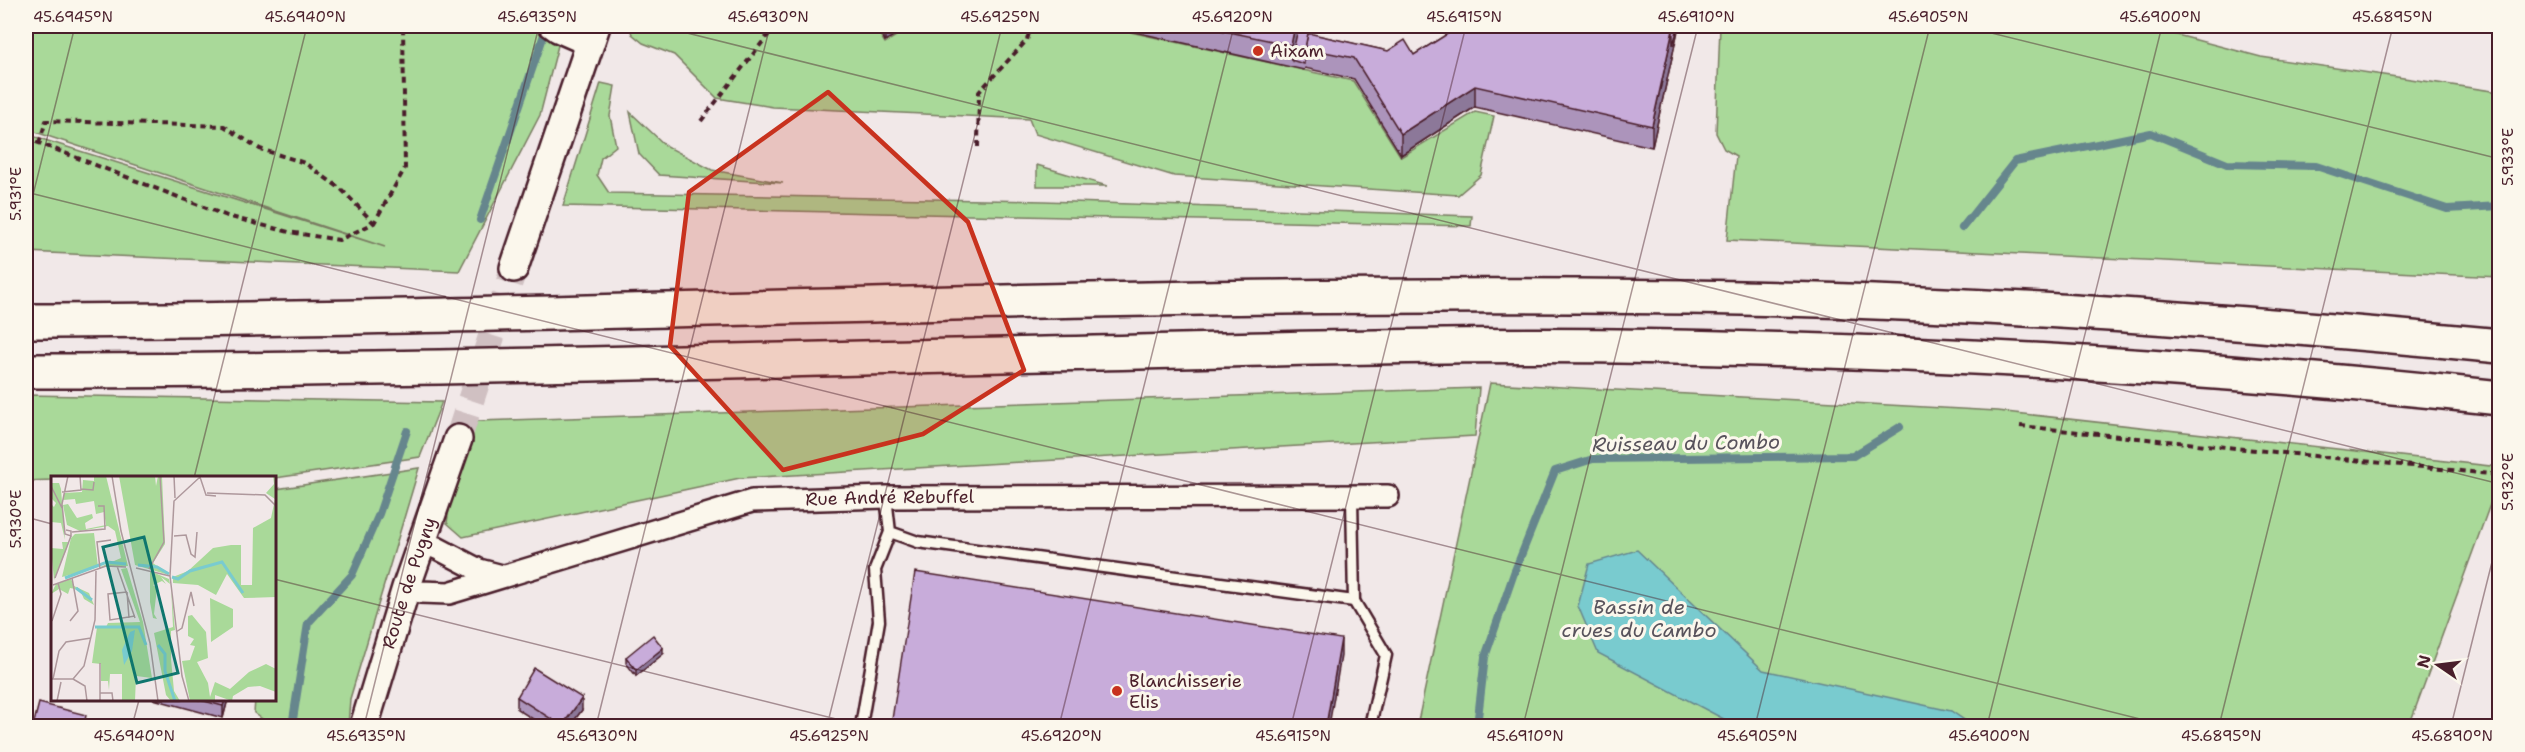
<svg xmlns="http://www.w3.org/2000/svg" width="2525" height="752" font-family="'Shantell Sans',sans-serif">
<rect width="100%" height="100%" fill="#f1e8e8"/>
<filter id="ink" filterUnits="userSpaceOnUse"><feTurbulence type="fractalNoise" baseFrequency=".0167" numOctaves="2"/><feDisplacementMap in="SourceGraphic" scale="12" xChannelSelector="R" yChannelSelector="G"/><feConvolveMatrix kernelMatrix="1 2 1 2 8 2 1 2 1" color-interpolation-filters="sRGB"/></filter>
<g filter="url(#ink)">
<!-- green -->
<g fill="#a9d999" stroke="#7a7c62" stroke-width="1.5">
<path d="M 26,26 L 563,26 L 540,115 L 459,271 L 26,252 L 26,134 L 385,247 L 26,129 Z"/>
<path d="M 629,26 L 874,26 L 885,43 L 912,26 L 1103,26 L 1353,81 L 1401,157 L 1475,112 L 1494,116 L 1481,175 L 1458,195 L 1174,176 L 1035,134 L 1029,119 L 773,107 L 717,98 L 674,55 L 643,43 L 632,34 Z"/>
<path d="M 1720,26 L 2143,26 L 2261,57 L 2499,92 L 2499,277 L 1727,240 L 1736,156 L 1724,149 L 1716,133 Z"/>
<path d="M 601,83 L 615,86 L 610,116 L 616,146 L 601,158 L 597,175 L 609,193 L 1044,201 L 1472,216 L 1471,226 L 563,206 Z"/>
<path d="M 630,112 L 666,146 L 712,170 L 783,183 L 659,175 L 639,154 Z"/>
<path d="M 1037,165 L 1107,186 L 1037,186 Z"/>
<path d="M 1490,383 L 1997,411 L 2499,467 L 2499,480 L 2409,726 L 1417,726 Z"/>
<path d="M 1479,388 L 1475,436 L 740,478 L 463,537 L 447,523 L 451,494 L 477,421 Z"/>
<path d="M 26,395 L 442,402 L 420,457 L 275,478 L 52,478 L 52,480 L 26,481 Z"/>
<path d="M 419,468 L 350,699 L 348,726 L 272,726 L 254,713 L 255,700 L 274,700 L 274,508 L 276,489 Z"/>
</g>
<!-- water -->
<path fill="#79cbcf" stroke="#66868d" stroke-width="1.5" d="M 1637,550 L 1763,670 L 1951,711 L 1973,726 L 1737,726 L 1598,653 L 1578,606 L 1589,564 Z"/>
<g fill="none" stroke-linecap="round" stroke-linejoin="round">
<!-- stream -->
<g stroke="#66868d" stroke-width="8">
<path d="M 480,220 L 547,26"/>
<path d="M 1962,228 L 2015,161 L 2151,133 L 2227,164 L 2316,166 L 2447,209 L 2500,206"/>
<path d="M 292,726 L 308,623 L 352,575 L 379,514 L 407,431"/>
<path d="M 1477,726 L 1485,657 L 1514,573 L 1555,471 L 1593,459 L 1853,456 L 1900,427"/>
</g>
<!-- tertiary-tunnel -->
<path stroke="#d0c0c2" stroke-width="27" stroke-dasharray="27 14" stroke-linecap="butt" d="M 458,439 L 514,268"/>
<defs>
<g id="service">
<path d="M 886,497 L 890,532 L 918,542 L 1354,601"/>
<path d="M 1352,498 L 1354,601 L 1386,655 L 1370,726"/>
<path d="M 861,726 L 879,621 L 875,570 L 890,532"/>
</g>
<g id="minor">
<path d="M 550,26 L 557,31 L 589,45"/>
<path d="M 423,543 L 437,548 L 479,570 L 502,576"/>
<path id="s1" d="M 406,588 L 420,592 L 449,593 L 752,501 L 886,497 L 1388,496"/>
</g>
<g id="tertiary">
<path d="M 514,268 L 596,26"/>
<path id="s2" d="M 364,726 L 406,588 L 458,439"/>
</g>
<g id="motorway">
<path d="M 26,321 C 598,319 1170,287 1742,298 C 1996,303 2247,322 2500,346"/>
<path d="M 26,371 C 382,371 739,360 1095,353 C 1269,349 1444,344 1618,346 C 1913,350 2206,366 2500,398"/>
</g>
</defs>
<!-- service casing -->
<use href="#service" stroke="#4a1f2b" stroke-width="15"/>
<!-- minor casing -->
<use href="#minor" stroke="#4a1f2b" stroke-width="26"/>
<!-- tertiary casing -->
<use href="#tertiary" stroke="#4a1f2b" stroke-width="32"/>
<!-- motorway casing -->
<use href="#motorway" stroke="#4a1f2b" stroke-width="38"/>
<!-- path -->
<g stroke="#4a1f2b" stroke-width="4" stroke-dasharray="6 4.5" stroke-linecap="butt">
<path d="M 701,121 L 775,26"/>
<path d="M 26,138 L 227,216 L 289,232 L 339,240 L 374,223 L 405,168 L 403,26"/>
<path d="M 39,143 L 46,121 L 224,126 L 260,149 L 305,163 L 341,189 L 374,223"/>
<path d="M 978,147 L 979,92 L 1027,40 L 1031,26"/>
<path d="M 2020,426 L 2500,475"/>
</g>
<!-- service -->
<use href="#service" stroke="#fbf7ec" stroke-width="10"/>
<!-- minor -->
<use href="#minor" stroke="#fbf7ec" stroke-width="21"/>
<!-- tertiary -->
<use href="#tertiary" stroke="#fbf7ec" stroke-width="27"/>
<!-- motorway -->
<use href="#motorway" stroke="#fbf7ec" stroke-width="33"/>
</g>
<!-- wall -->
<g fill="#ac94bb" stroke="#4a1f2b" stroke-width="1.5">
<path d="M 876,26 L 910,26 L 885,41 Z"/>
<path d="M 1108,26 L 1300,26 L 1299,30 L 1311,34 L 1388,51 L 1414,55 L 1460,26 L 1679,26 L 1652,147 L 1475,107 L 1401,155 L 1354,79 L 1305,68 L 1304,70 Z"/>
<path d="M 663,654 L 636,676 L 626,663 L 626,657 Z"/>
<path d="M 517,697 L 582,710 L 570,726 L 544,726 L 517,709 Z"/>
<path d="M 153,699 L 228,699 L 223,718 Z"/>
</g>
<!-- shaded-wall -->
<g fill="#8c7899" stroke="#4a1f2b" stroke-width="1.5">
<path d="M 885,26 L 910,26 L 885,41 Z"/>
<path d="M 1295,26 L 1300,26 L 1292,61 L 1291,60 L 1291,45 Z"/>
<path d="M 1677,26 L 1679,26 L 1652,147 L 1652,126 L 1673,30 L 1677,31 Z"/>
<path d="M 1475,86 L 1475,107 L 1401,155 L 1401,134 Z"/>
<path d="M 1341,639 L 1341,656 L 1329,726 L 1326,726 Z"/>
<path d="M 663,648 L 663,654 L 636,676 L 636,670 Z"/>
<path d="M 582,698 L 582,710 L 570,726 L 562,726 Z"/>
<path d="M 225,699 L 228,699 L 223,718 L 223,706 Z"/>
</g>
<!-- building -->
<g fill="#c8acda" stroke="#4a1f2b" stroke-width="1.5">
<path d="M 1201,26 L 1295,26 L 1291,45 Z"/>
<path d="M 1460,26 L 1668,26 L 1668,29 L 1673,30 L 1652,126 L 1475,86 L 1401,134 L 1354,58 L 1305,48 L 1308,33 L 1388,51 L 1405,40 L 1414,55 Z"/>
<path d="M 1298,29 L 1311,32 L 1310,34 L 1308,33 L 1305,48 L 1304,64 L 1291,60 Z"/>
<path d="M 1671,30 L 1677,31 L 1673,45 L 1673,30 Z"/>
<path d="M 915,572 L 1341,639 L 1326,726 L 891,726 Z"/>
<path d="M 653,635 L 663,648 L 636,670 L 626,657 Z"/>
<path d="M 534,668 L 582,698 L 562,726 L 517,697 Z"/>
<path d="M 197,699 L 225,699 L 223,706 Z"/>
<path d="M 39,703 L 86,715 L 84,726 L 33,726 Z"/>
</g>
</g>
<!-- marked area -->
<path fill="#c8321e" fill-opacity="0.2" stroke="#c8321e" stroke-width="4.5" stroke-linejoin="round" d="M 828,92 L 968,222 L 1024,370 L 923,434 L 783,470 L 670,346 L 689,192 Z"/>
<!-- ticks -->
<path fill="none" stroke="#4a1f2b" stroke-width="1.5" stroke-opacity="0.45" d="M 659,26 L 2500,484M 1963,26 L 2500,159M 26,192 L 2168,726M 26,223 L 75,26M 194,478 L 307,26M 26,517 L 52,524M 274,579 L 864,726M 132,726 L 139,700M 364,726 L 539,26M 596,726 L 770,26M 827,726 L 1002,26M 1059,726 L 1234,26M 1291,726 L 1466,26M 1523,726 L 1698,26M 1755,726 L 1930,26M 1987,726 L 2162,26M 2219,726 L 2393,26M 2451,726 L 2500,530"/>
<!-- markers -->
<g fill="#c8321e" stroke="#fbf7ec" stroke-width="2">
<circle cx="1258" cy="51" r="6"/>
<circle cx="1117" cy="691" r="6"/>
</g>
<g text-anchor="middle" stroke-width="6" stroke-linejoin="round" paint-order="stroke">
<!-- poi labels -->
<g font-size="18" fill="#4a1f2b" stroke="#fbf7ec" text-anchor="start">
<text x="1270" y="57">Aixam</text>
<text x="1129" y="687">Blanchisserie<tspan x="1129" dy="21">Elis</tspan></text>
</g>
<!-- street labels -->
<g font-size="18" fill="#4a1f2b" stroke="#fbf7ec">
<text dy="6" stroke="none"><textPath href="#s1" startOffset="498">Rue André Rebuffel</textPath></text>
<text dy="6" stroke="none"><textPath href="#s2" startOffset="150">Route de Pugny</textPath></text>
</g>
<!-- water labels -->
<g font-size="20" font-style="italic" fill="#58535c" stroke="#fbf7ec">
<text transform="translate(1686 443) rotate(-1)" y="7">Ruisseau du Combo</text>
<text x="1639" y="614">Bassin de<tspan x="1639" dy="23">crues du Cambo</tspan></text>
</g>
</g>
<!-- overview -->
<g transform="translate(51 476)">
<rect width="225" height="225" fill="#f1e8e8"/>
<path d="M 43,0 L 55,0 L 77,90 L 49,91 L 70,82 L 64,55 L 57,50 L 29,55 L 16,49 L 12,29 L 17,28 L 26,42 L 41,38 L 42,42 L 34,47 L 35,53 L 55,49 L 53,36 L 45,38 L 43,25 L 25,28 L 24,23 L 12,24 L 13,17 L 31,16 L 32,4 L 43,5 ZM 68,0 L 104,0 L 105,10 L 107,0 L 111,0 L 114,68 L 102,87 L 118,99 L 84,89 ZM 222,0 L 225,0 L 225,121 L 193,122 L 176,98 L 165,119 L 147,109 L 122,107 L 122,101 L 137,95 L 162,72 L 180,69 L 190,69 L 190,109 L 201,109 L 202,52 L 220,42 L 224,23 L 215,17 L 223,8 ZM 0,7 L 8,7 L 10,13 L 14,64 L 10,47 L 0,46 L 0,28 L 3,31 L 5,27 L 1,23 ZM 43,57 L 47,91 L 11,101 L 20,62 L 24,58 ZM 11,66 L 17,66 L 16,72 L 3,104 L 0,72 L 12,73 ZM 76,92 L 92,146 L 101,202 L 85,200 L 84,225 L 71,225 L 71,198 L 59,198 L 58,214 L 57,205 L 50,205 L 50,188 L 41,187 L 46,151 L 55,151 L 57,147 L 89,146 L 70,93 ZM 99,95 L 118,103 L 119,108 L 110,101 L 115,108 L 111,105 L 102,109 L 106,112 L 103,138 L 106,143 L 102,142 L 99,126 ZM 20,103 L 23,110 L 38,117 L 43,129 L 33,123 L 29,114 L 19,112 L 17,118 L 8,113 L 0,118 L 5,108 ZM 120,110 L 124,154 L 120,155 L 120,183 L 123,215 L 129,225 L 120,225 L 115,219 L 103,157 L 122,151 ZM 159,122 L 182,133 L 182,151 L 160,166 ZM 141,139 L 155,156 L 157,182 L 146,186 L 157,207 L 159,221 L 164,206 L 179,213 L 198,196 L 215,188 L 225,193 L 225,216 L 209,210 L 197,211 L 182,220 L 181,225 L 164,219 L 164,225 L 139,225 L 131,185 L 139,184 L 144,170 L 139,169 L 143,163 L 137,160 L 137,140 Z" fill="#a9d999"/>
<path d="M 84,154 L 81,175 L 73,189 L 71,174 L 79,156 Z" fill="#79cbcf"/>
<path fill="none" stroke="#79cbcf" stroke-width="3" d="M 87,89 L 106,91 L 118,98M 121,101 L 127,103 L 139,95 L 171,86 L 192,117M 14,102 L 56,86 L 75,88M 25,112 L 41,124M 44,151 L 88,151 L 95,169M 107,169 L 114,178 L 114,195 L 124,225"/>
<path fill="none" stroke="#ae989c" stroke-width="1.5" d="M 61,0 L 70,55 L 99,167 L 107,225M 123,0 L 124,22M 0,10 L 11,32M 30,13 L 42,14 L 43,6M 11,16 L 30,14 L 29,0M 156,17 L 214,19 L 225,30M 15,54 L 20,55 L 20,60 L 14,58 L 11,28 L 17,0M 21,56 L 54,53 L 53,30 L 47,30M 123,60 L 135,59 L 140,78 L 144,81 L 146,56M 66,90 L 84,142M 85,92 L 119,100M 49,93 L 46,66 L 60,64M 98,93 L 113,66 L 109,0M 4,102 L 20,60M 2,109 L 55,90 L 75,91M 76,116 L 57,118 L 59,144 L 84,140M 76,116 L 78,142M 1,145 L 10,118 L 7,107M 19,145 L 27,135 L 21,102M 125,156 L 131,152 L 140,116 L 143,130M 49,187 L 49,225M 0,203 L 22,203 L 33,190 L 44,144 L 45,95M 2,203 L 8,175 L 15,166 L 40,162M 22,203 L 34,210 L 36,225M 49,217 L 61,217 L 62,225M 6,225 L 10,206M 138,225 L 131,200 L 119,100 L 123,25 L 149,1 L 155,19 L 165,20"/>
<path fill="#0f766e" fill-opacity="0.15" stroke="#0f766e" stroke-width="3" d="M 93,61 L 127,197 L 86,207 L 52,71 Z"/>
<rect width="225" height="225" fill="none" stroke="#4a1f2b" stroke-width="3"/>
</g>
<!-- margin -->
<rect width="2525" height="752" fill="none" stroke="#fbf7ec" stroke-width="66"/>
<!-- north arrow -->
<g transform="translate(2438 665) rotate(284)" stroke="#fbf7ec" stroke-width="4.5" paint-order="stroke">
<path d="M0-4.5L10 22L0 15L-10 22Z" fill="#4a1f2b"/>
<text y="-9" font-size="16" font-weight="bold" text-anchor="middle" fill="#4a1f2b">N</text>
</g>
<rect x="33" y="33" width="2459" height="686" fill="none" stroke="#4a1f2b" stroke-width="2"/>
<g font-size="15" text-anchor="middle" fill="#4a1f2b">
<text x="73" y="22">45.6945°N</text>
<text x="305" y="22">45.6940°N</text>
<text x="537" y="22">45.6935°N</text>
<text x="768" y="22">45.6930°N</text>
<text x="1000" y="22">45.6925°N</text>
<text x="1232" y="22">45.6920°N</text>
<text x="1464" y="22">45.6915°N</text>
<text x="1696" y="22">45.6910°N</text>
<text x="1928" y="22">45.6905°N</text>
<text x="2160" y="22">45.6900°N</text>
<text x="2392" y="22">45.6895°N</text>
<text transform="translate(2508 157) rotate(-90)" y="5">5.933°E</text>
<text transform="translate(16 194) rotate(-90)" y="5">5.931°E</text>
<text transform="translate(2508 482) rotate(-90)" y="5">5.932°E</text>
<text transform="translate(16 519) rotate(-90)" y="5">5.930°E</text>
<text x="134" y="741">45.6940°N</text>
<text x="366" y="741">45.6935°N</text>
<text x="597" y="741">45.6930°N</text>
<text x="829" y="741">45.6925°N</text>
<text x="1061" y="741">45.6920°N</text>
<text x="1293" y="741">45.6915°N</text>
<text x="1525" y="741">45.6910°N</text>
<text x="1757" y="741">45.6905°N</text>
<text x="1989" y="741">45.6900°N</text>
<text x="2221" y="741">45.6895°N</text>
<text x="2452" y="741">45.6890°N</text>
</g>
</svg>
